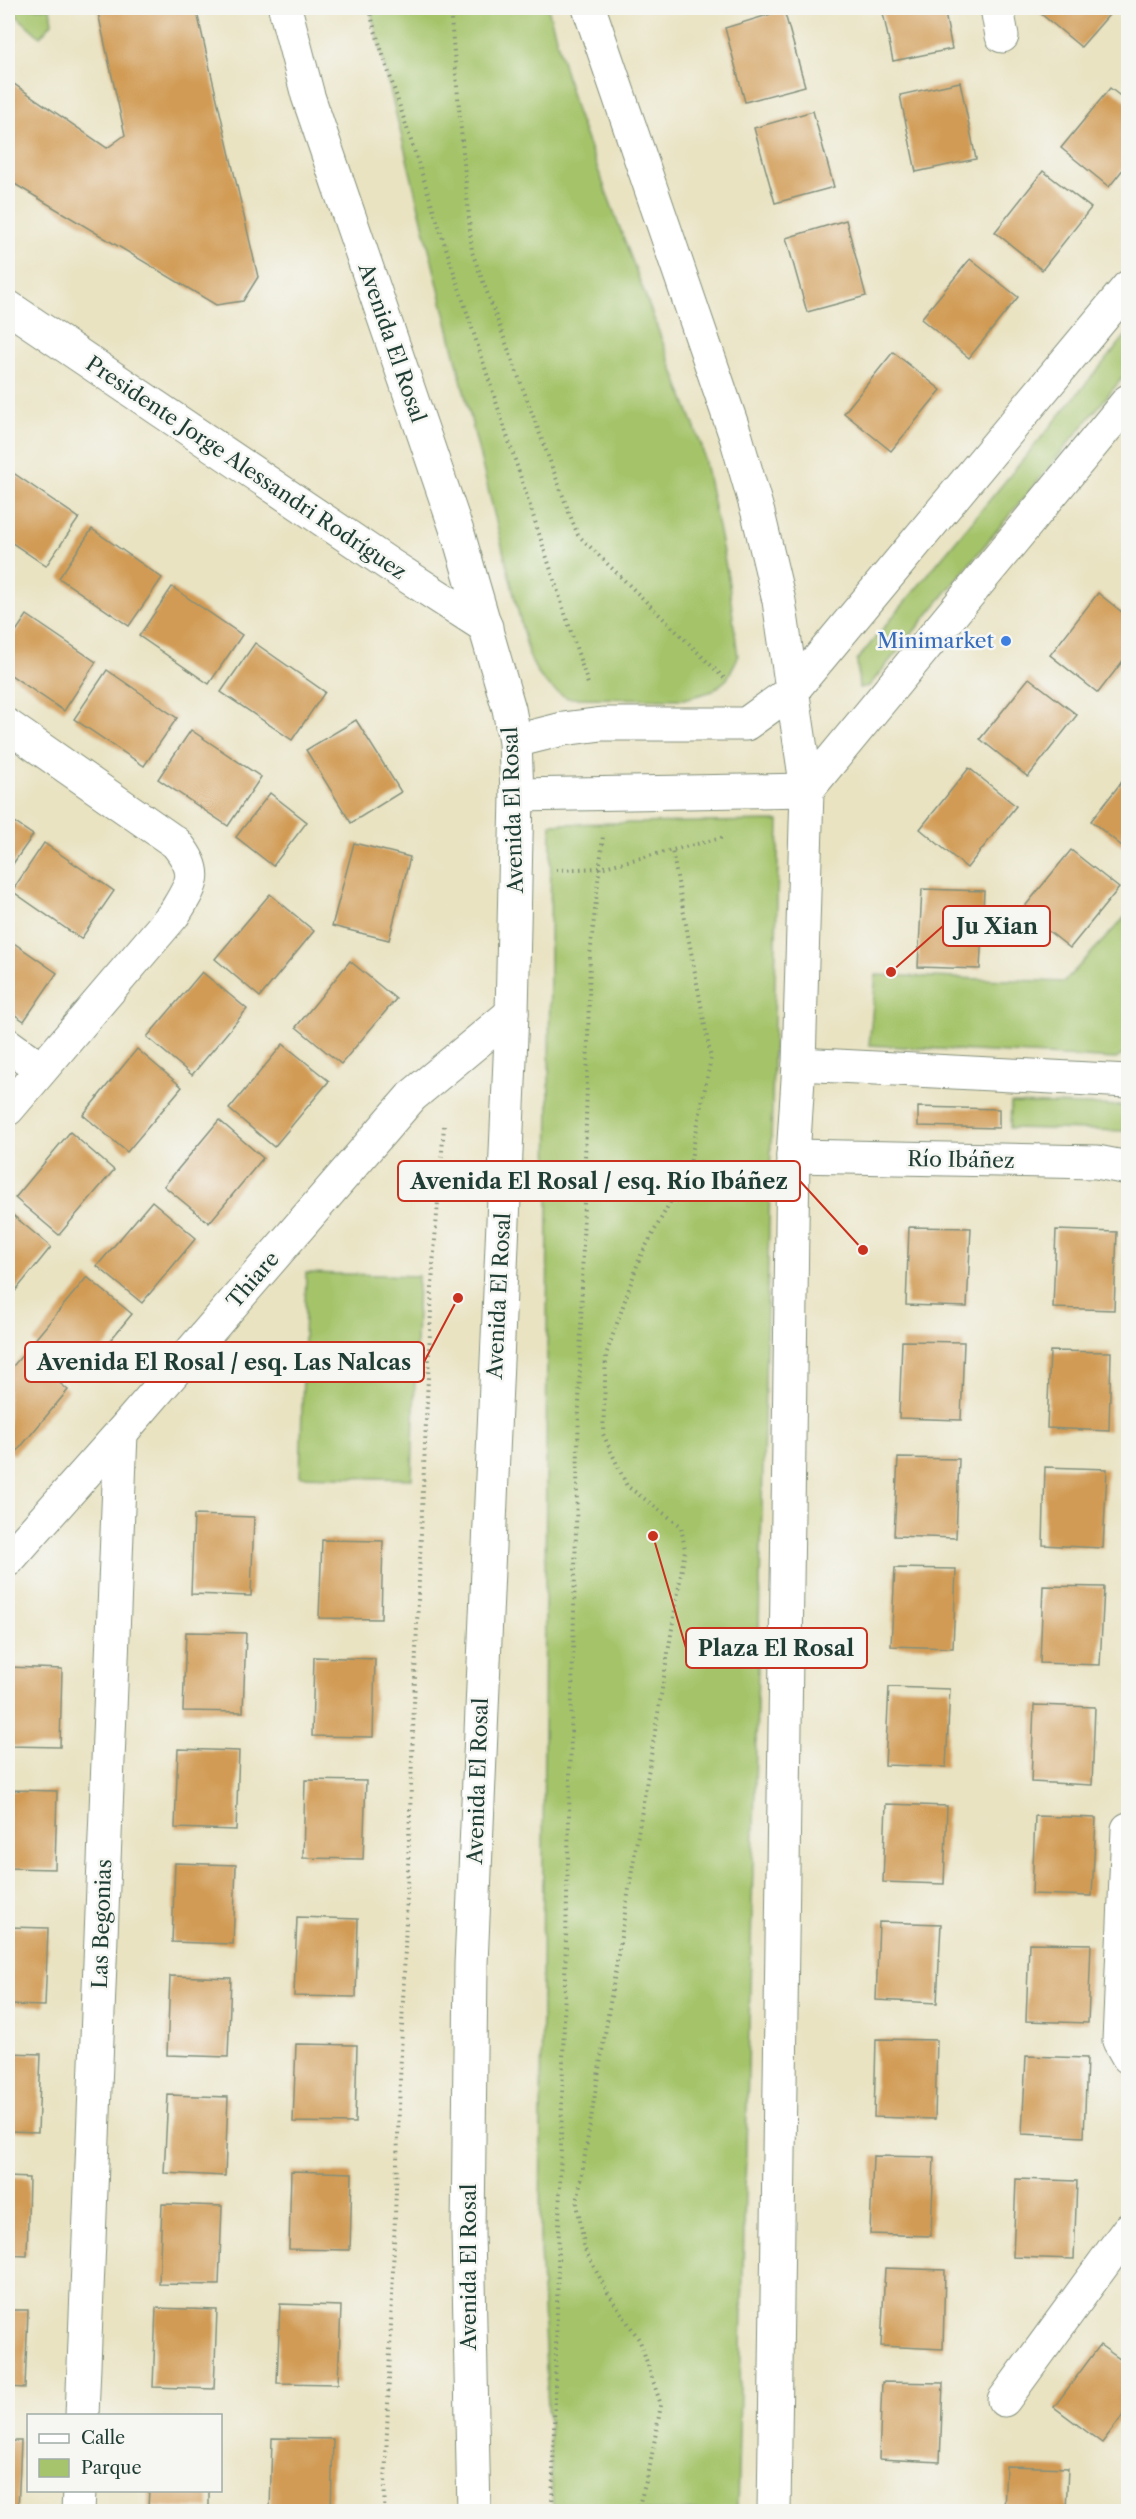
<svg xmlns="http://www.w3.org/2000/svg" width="1136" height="2519" font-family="'Libre Caslon Text',serif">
<rect width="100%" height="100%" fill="#f6f6f2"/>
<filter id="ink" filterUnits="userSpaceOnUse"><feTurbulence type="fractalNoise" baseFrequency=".0167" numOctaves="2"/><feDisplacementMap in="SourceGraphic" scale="12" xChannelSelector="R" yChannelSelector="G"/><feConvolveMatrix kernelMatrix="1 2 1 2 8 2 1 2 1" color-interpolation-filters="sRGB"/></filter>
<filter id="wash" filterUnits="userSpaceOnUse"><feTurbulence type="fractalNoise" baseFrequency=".008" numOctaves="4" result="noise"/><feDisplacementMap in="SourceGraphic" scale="24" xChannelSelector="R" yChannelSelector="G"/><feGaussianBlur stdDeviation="1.35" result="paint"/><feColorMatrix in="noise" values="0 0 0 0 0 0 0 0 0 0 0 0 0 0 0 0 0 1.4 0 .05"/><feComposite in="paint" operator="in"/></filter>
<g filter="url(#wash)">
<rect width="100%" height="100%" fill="#e9e3c2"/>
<!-- green -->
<g fill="#a5c46b" stroke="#628050" stroke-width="1.5">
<path d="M 8,8 L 50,8 L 52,23 L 40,37 Z"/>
<path d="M 370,8 L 548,8 L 576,111 L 702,447 L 728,577 L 738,657 L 727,679 L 713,691 L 685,699 L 568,698 C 546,688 536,675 528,652 Z"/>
<path d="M 1128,333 L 1128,371 L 869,686 L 859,688 L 857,660 Z"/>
<path d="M 779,821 L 737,2511 L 553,2511 L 540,2248 L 551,824 Z"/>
<path d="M 1128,914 L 1128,1051 L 1116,1059 L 869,1045 L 876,975 L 1064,982 Z"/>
<path d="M 1011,1103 L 1128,1106 L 1128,1131 L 1010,1128 Z"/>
<path d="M 306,1273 L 418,1276 L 412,1479 L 300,1476 Z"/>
</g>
<g id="blocks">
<!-- building -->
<g fill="#d19b54">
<path d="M 97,8 L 196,8 L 258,277 L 243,301 L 216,305 L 8,180 L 8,80 L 107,148 L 125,135 Z"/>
<path d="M 882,8 L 944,8 L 952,49 L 893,61 Z"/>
<path d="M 1034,8 L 1115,8 L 1081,47 Z"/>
<path d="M 784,10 L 805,86 L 745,102 L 725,28 Z"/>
<path d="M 960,82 L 976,159 L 916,172 L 900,95 Z"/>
<path d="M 1110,88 L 1128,102 L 1128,163 L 1109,187 L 1061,148 Z"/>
<path d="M 813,111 L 834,187 L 775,203 L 754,128 Z"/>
<path d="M 1043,171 L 1091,208 L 1042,270 L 995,232 Z"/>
<path d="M 846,220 L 866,296 L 807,312 L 786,238 Z"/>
<path d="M 970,259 L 1018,297 L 969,358 L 921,319 Z"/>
<path d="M 893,352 L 941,390 L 891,451 L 844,413 Z"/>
<path d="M 9,470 L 79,518 L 46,566 L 8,540 L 8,472 Z"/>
<path d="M 92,529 L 162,578 L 129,626 L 59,578 Z"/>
<path d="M 172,587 L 242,635 L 209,684 L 139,636 Z"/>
<path d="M 1098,593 L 1128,617 L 1128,654 L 1098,693 L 1050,655 Z"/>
<path d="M 27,615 L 96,662 L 64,711 L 8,673 L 8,643 Z"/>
<path d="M 255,643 L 325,692 L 292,740 L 221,692 Z"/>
<path d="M 107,670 L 177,718 L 144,766 L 74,719 Z"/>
<path d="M 1029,678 L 1077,715 L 1028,777 L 980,739 Z"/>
<path d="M 356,720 L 401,792 L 351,823 L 306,750 Z"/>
<path d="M 191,730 L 261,777 L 228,826 L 158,779 Z"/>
<path d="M 969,768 L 1016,806 L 967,868 L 920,829 Z"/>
<path d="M 1128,774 L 1128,851 L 1091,821 Z"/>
<path d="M 270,793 L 307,822 L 273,866 L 236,837 Z"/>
<path d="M 8,818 L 33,835 L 8,871 Z"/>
<path d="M 44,843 L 114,891 L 81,939 L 12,891 Z"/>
<path d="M 354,843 L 410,857 L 389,940 L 332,926 Z"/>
<path d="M 1071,850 L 1119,888 L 1070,948 L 1022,910 Z"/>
<path d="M 922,889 L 984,891 L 980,969 L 918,967 Z"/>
<path d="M 270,894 L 314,931 L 260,997 L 215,959 Z"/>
<path d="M 8,939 L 57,973 L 24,1021 L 8,1010 Z"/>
<path d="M 350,961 L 396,999 L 341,1064 L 296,1027 Z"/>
<path d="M 202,972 L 247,1009 L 192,1075 L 147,1037 Z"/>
<path d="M 283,1044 L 329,1081 L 274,1147 L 229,1109 Z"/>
<path d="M 137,1049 L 182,1087 L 127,1152 L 83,1115 Z"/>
<path d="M 918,1107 L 999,1109 L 999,1128 L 918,1126 Z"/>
<path d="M 219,1120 L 263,1158 L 209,1223 L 164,1186 Z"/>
<path d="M 70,1132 L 114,1170 L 59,1235 L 15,1198 Z"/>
<path d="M 152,1201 L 196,1238 L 142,1303 L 97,1266 Z"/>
<path d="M 8,1211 L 51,1247 L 8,1300 Z"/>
<path d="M 909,1227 L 971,1228 L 967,1307 L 906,1305 Z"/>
<path d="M 1056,1230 L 1117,1232 L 1114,1310 L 1053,1308 Z"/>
<path d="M 87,1277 L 132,1314 L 78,1379 L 33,1342 Z"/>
<path d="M 902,1341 L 964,1342 L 961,1420 L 899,1418 Z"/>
<path d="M 1050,1351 L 1111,1352 L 1109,1431 L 1047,1428 Z"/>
<path d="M 24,1353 L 68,1390 L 14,1455 L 8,1450 L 8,1372 Z"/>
<path d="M 898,1458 L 959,1459 L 956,1538 L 894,1536 Z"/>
<path d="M 1045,1467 L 1107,1469 L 1103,1548 L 1043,1545 Z"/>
<path d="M 194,1515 L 254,1517 L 251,1596 L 191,1594 Z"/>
<path d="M 322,1540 L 383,1541 L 381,1619 L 319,1618 Z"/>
<path d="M 895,1568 L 956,1569 L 953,1648 L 891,1646 Z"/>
<path d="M 1043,1586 L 1104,1587 L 1100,1665 L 1040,1663 Z"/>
<path d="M 186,1632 L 246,1633 L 243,1712 L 183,1711 Z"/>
<path d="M 314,1657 L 375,1659 L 373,1737 L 312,1736 Z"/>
<path d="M 8,1667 L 62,1669 L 60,1747 L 8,1746 Z"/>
<path d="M 889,1687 L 950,1689 L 946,1767 L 885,1765 Z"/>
<path d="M 1034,1705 L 1095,1707 L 1092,1785 L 1031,1782 Z"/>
<path d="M 178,1749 L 239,1751 L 236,1830 L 175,1828 Z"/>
<path d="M 305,1780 L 366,1781 L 363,1859 L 303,1858 Z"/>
<path d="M 8,1790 L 57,1791 L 55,1869 L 8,1868 Z"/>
<path d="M 886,1804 L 947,1806 L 944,1884 L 883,1882 Z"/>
<path d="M 1035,1816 L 1096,1818 L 1092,1896 L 1032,1894 Z"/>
<path d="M 175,1863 L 236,1865 L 233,1944 L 172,1942 Z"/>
<path d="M 297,1917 L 358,1919 L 356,1997 L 294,1996 Z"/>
<path d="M 879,1922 L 941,1924 L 937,2003 L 876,2000 Z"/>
<path d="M 8,1927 L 48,1928 L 45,2006 L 8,2005 Z"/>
<path d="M 1029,1943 L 1091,1944 L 1088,2023 L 1026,2021 Z"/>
<path d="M 170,1976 L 231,1978 L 228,2057 L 167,2055 Z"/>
<path d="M 876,2039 L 937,2040 L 935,2119 L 874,2117 Z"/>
<path d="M 296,2044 L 357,2045 L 355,2123 L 293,2122 Z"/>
<path d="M 8,2053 L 41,2054 L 38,2132 L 8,2131 Z"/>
<path d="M 1026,2056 L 1087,2058 L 1084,2137 L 1022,2134 Z"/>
<path d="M 168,2095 L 228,2097 L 225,2176 L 164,2173 Z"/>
<path d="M 873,2156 L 934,2157 L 931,2236 L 870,2234 Z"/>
<path d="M 291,2171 L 352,2173 L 350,2250 L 289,2249 Z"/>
<path d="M 8,2177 L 29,2178 L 27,2256 L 8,2255 Z"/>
<path d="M 1016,2179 L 1077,2181 L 1074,2259 L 1013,2257 Z"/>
<path d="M 162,2204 L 222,2206 L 219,2285 L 159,2284 Z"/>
<path d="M 885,2268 L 945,2270 L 943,2349 L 881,2346 Z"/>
<path d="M 280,2304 L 341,2306 L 338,2384 L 277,2383 Z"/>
<path d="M 156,2308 L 217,2310 L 214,2389 L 153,2387 Z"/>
<path d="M 8,2310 L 28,2310 L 25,2388 L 8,2387 Z"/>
<path d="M 1100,2345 L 1128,2365 L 1128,2409 L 1102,2443 L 1054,2407 Z"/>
<path d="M 882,2382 L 943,2383 L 940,2462 L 879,2459 Z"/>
<path d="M 272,2438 L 333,2439 L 331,2511 L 270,2511 Z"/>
<path d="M 8,2441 L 21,2441 L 18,2511 L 8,2511 Z"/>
<path d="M 1006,2466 L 1068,2468 L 1066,2511 L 1004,2511 Z"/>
<path d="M 149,2490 L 209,2490 L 209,2509 L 148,2507 Z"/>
<path d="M 884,2508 L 937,2510 L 937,2511 L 884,2511 Z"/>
</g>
</g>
</g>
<g filter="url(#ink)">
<use href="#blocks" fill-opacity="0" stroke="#84907b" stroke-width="1.5"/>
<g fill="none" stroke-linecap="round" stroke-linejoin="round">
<defs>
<g id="minor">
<path d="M 997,8 L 1002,36"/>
<path d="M 793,690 L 1128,287"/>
<path d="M 8,726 L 176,843 C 201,874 193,883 174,914 L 8,1109"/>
<path d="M 807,790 L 1128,401"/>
<path d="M 8,1045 L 41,1069"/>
<path d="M 799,1064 L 1128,1081"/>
<path d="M 793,1156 L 1097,1162 L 1128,1168"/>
<path d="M 8,1560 L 121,1433 L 412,1096 L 512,1013"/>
<path d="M 1128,1829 L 1119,2041 L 1128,2057"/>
<path d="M 1004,2400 L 1128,2230"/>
<path d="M 82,2416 L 121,1433"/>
<path d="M 78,2512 L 79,2490"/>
</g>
<g id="tertiary">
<path d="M 285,8 L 308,96 L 459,537 L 509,709 L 515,741 L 517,795 L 512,1013 L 471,1964 L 468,2232 L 474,2512"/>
<path d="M 589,8 L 736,437 L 758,513 L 779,601 L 807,790 L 799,1064 L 793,1156 L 774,2512"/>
<path d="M 8,307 L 390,565 L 486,627"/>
<path d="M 515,741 L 563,729 L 602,724 L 746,724 L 793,690"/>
<path d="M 517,795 L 807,790"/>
</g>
</defs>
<!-- minor casing -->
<use href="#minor" stroke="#84907b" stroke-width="35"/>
<!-- tertiary casing -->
<use href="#tertiary" stroke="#84907b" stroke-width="35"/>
<!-- path -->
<g stroke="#84907b" stroke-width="4" stroke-dasharray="1.5 4.5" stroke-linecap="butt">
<path d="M 370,8 L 373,24 L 588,684"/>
<path d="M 450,8 L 472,252 L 573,523 L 578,535 L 726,680"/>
<path d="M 556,870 L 600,868 L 725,837"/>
<path d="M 384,2512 L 417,1624 L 433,1265 L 444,1126"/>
<path d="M 552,2512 L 590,956 L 603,836"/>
<path d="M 637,2512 L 649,2471 L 661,2405 L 640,2341 L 608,2293 L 585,2250 L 577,2203 L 685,1550 L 681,1526 L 627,1486 L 603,1434 L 606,1355 L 640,1257 L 689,1168 L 711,1058 L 672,850"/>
</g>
<!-- minor -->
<use href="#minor" stroke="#fff" stroke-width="33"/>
<!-- tertiary -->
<use href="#tertiary" stroke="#fff" stroke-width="33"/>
</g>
</g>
<!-- markers -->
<circle fill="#3f7fe0" stroke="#f6f6f2" stroke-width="2" cx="1006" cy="641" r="6"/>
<g text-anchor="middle" stroke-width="5" stroke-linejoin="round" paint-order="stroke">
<!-- street labels -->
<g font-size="21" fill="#1f3d34" stroke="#f6f6f2">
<text transform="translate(392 343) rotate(71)" y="7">Avenida El Rosal</text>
<text transform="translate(246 468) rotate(34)" y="7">Presidente Jorge Alessandri Rodríguez</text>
<text transform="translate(513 810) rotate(-92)" y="7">Avenida El Rosal</text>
<text transform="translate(961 1160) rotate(1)" y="7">Río Ibáñez</text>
<text transform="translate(253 1280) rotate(-49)" y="7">Thiare</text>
<text transform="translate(499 1296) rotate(-87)" y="7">Avenida El Rosal</text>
<text transform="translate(478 1781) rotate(-88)" y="7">Avenida El Rosal</text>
<text transform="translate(102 1924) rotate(-88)" y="7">Las Begonias</text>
<text transform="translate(469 2267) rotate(-90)" y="7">Avenida El Rosal</text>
</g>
<!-- shop labels -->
<g font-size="21" fill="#366cbe" stroke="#f6f6f2" text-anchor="end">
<text x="994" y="648">Minimarket</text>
</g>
</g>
<!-- callouts -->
<path fill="none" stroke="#c8321e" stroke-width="2" d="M891 972L943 926M863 1250L800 1181M458 1298L424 1362M653 1536L686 1648"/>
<g fill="#c8321e" stroke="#f6f6f2" stroke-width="2">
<circle cx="891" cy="972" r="6"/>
<circle cx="863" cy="1250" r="6"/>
<circle cx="458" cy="1298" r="6"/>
<circle cx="653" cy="1536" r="6"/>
</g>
<g fill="#f6f6f2" stroke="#c8321e" stroke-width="2">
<rect x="943" y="906" width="107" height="40" rx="6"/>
<rect x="398" y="1161" width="402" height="40" rx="6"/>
<rect x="25" y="1342" width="399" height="40" rx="6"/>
<rect x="686" y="1628" width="181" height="40" rx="6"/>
</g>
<g font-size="22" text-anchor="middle" font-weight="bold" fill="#1f3d34">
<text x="997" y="934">Ju Xian</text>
<text x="599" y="1189">Avenida El Rosal / esq. Río Ibáñez</text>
<text x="224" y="1370">Avenida El Rosal / esq. Las Nalcas</text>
<text x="776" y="1656">Plaza El Rosal</text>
</g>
<!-- margin -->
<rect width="1136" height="2519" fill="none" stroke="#f6f6f2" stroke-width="30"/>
<!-- legend -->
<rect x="27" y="2414" width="195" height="78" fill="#f6f6f2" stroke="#a0aca6" stroke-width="1.5"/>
<rect x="39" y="2434" width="30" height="9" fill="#ffffff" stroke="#a0aca6" stroke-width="1.5"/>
<text x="81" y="2444" font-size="18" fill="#1f3d34">Calle</text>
<rect x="39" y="2459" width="30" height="18" fill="#a5c46b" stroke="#a0aca6" stroke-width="1.5"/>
<text x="81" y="2474" font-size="18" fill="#1f3d34">Parque</text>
</svg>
